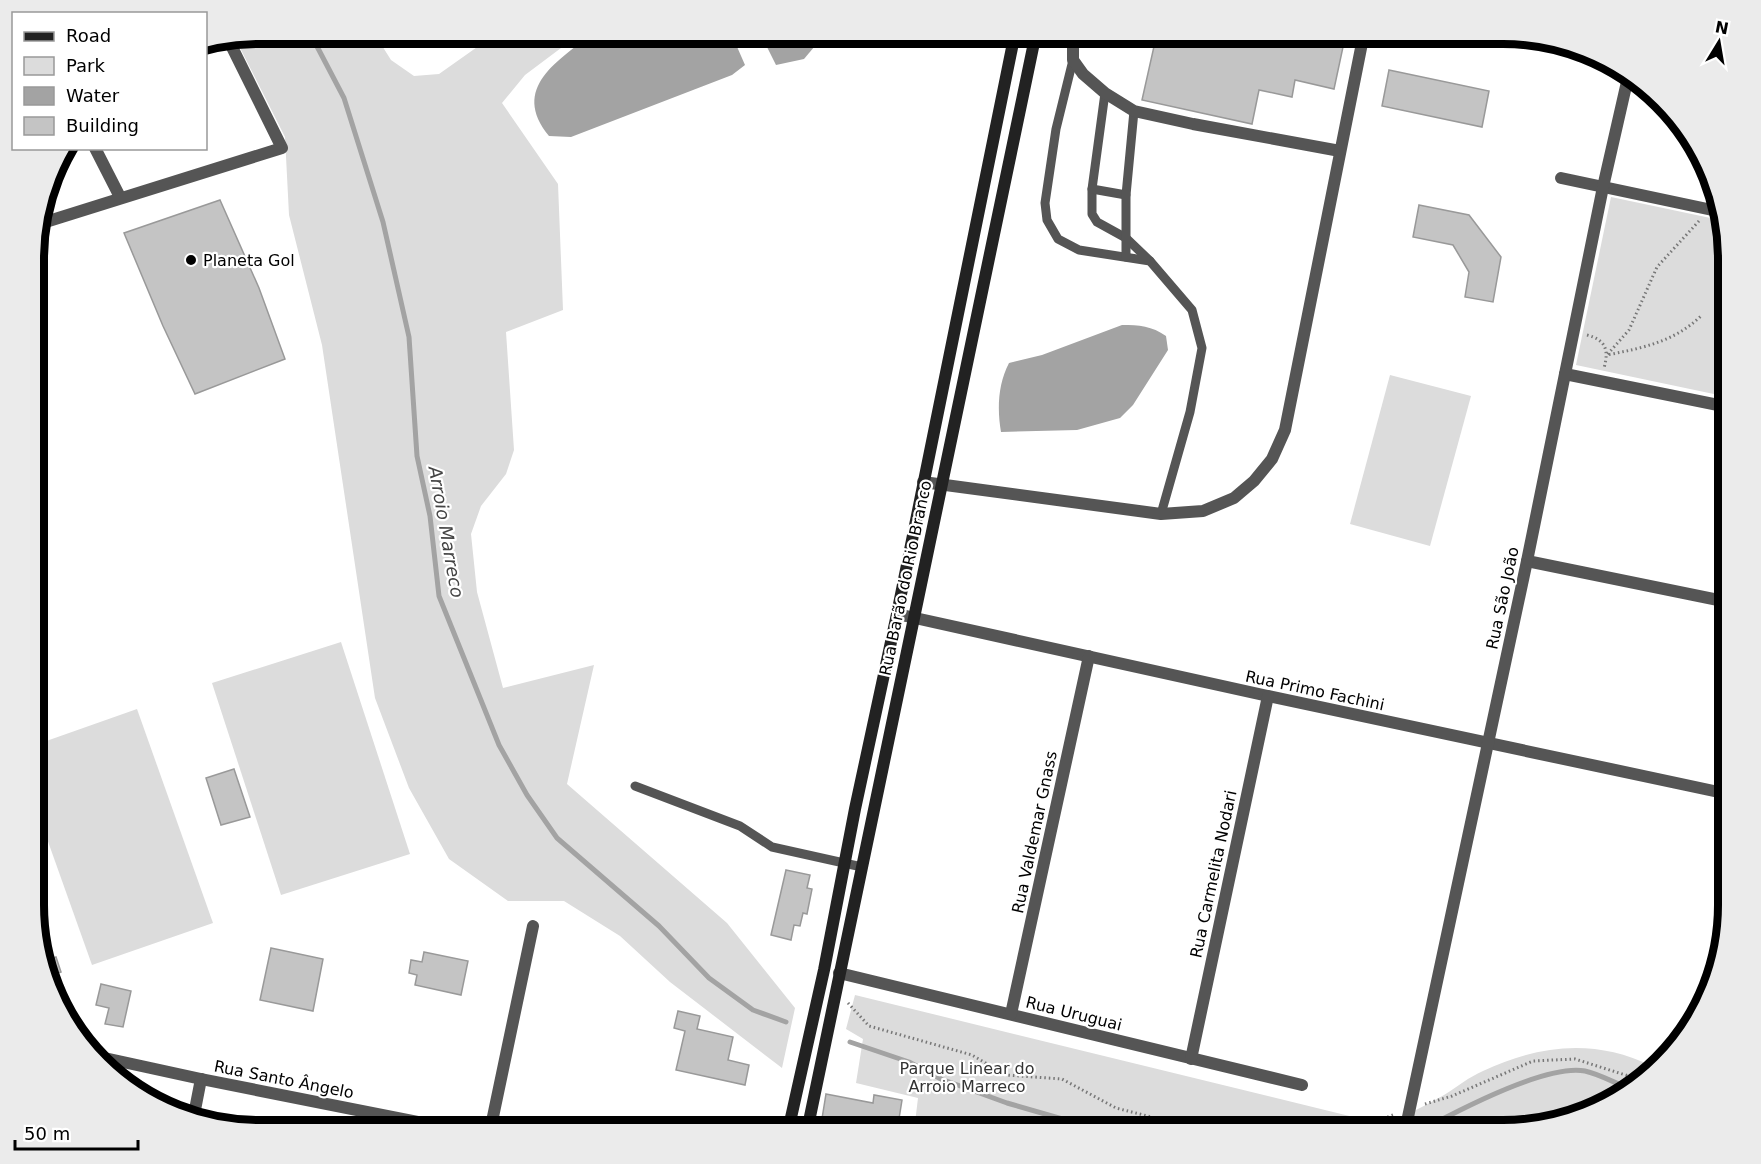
<svg xmlns="http://www.w3.org/2000/svg" width="1761" height="1164" font-family="'DejaVu Sans',sans-serif">
<rect width="100%" height="100%" fill="#fff"/>
<!-- green -->
<g fill="#dcdcdc">
<path d="M 259,33 L 374,33 L 391,60 L 414,76 L 439,74 L 497,33 L 581,33 L 525,75 L 502,103 L 558,184 L 563,310 L 506,332 L 514,450 L 506,474 L 481,506 L 471,534 L 477,592 L 503,688 L 594,665 L 567,784 L 727,923 L 795,1008 L 782,1068 L 670,982 L 620,936 L 564,901 L 508,901 L 449,859 L 409,788 L 375,698 L 322,345 L 289,215 L 285,137 L 235,38 Z"/>
<path d="M 1611,197 L 1720,220 L 1728,244 L 1728,397 L 1576,365 Z"/>
<path d="M 1390,375 L 1471,396 L 1430,546 L 1350,524 Z"/>
<path d="M 341,642 L 410,854 L 281,895 L 212,683 Z"/>
<path d="M 137,709 L 213,923 L 92,965 L 35,805 L 35,745 Z"/>
<path d="M 855,995 L 1386,1125 C 1405,1115 1425,1106 1444,1095 C 1457,1087 1469,1077 1483,1071 C 1539,1045 1594,1038 1652,1066 L 1615,1101 L 1517,1131 L 914,1131 L 918,1098 L 856,1083 L 863,1039 L 846,1029 Z"/>
</g>
<!-- water -->
<g fill="#a3a3a3">
<path d="M 593,33 L 731,33 L 745,65 L 732,75 L 571,137 L 549,136 C 510,88 558,61 593,33 Z"/>
<path d="M 760,33 L 817,33 L 820,40 L 804,59 L 776,65 Z"/>
<path d="M 1122,325 C 1139,325 1152,326 1166,336 L 1168,350 L 1133,405 L 1120,418 L 1077,430 L 1001,432 C 997,409 998,384 1009,363 L 1042,355 Z"/>
</g>
<g fill="none" stroke-linecap="round" stroke-linejoin="round">
<!-- stream -->
<g stroke="#a3a3a3" stroke-width="5">
<path d="M 310,33 L 344,98 L 383,222 L 409,337 L 417,456 L 430,516 L 439,596 L 499,745 L 527,795 L 557,838 L 659,926 L 709,978 L 753,1010 L 786,1022"/>
<path d="M 850,1042 L 909,1062 L 941,1079 L 1007,1103 L 1104,1131"/>
<path d="M 1433,1124 C 1467,1106 1548,1064 1585,1071 C 1599,1074 1615,1083 1628,1088"/>
</g>
</g>
<!-- building -->
<g fill="#c4c4c4" stroke="#999" stroke-width="1.5">
<path d="M 1157,33 L 1346,33 L 1334,89 L 1295,80 L 1292,97 L 1259,90 L 1252,124 L 1142,100 Z"/>
<path d="M 1389,70 L 1489,91 L 1482,127 L 1382,106 Z"/>
<path d="M 220,200 L 259,288 L 285,359 L 195,394 L 163,326 L 124,233 Z"/>
<path d="M 1419,205 L 1469,215 L 1501,257 L 1493,302 L 1465,297 L 1469,272 L 1453,245 L 1413,237 Z"/>
<path d="M 234,769 L 250,817 L 221,825 L 206,778 Z"/>
<path d="M 786,870 L 810,875 L 807,888 L 812,889 L 807,914 L 803,913 L 800,926 L 794,925 L 791,940 L 771,935 Z"/>
<path d="M 271,948 L 323,959 L 313,1011 L 260,1000 Z"/>
<path d="M 424,952 L 468,961 L 461,995 L 415,985 L 417,975 L 409,973 L 411,960 L 422,962 Z"/>
<path d="M 56,957 L 61,972 L 49,976 L 44,961 Z"/>
<path d="M 101,984 L 131,991 L 123,1027 L 105,1024 L 109,1008 L 96,1005 Z"/>
<path d="M 678,1011 L 700,1016 L 697,1029 L 733,1037 L 728,1060 L 749,1065 L 745,1085 L 676,1070 L 685,1031 L 674,1028 Z"/>
<path d="M 826,1094 L 873,1103 L 874,1095 L 902,1100 L 897,1131 L 820,1131 Z"/>
</g>
<g fill="none" stroke-linecap="round" stroke-linejoin="round">
<!-- path -->
<g stroke="#777" stroke-width="3" stroke-dasharray="1.5 3" stroke-linecap="butt">
<path d="M 1699,221 L 1657,267 L 1629,330 L 1607,355 C 1642,348 1674,342 1701,316"/>
<path d="M 1587,335 C 1606,340 1609,350 1604,368"/>
<path d="M 848,1003 L 869,1026 L 972,1055 L 1006,1075 L 1062,1079 L 1116,1108 L 1179,1124 L 1228,1125 L 1264,1131"/>
<path d="M 1425,1104 L 1452,1096 L 1533,1061 L 1575,1059 L 1638,1079"/>
<path d="M 1295,1131 L 1359,1128 L 1393,1115"/>
</g>
<!-- lane -->
<g stroke="#555" stroke-width="9">
<path d="M 1073,60 L 1056,129 L 1045,203 L 1047,220 L 1058,239 L 1079,250 L 1150,261 L 1192,310 L 1202,348 L 1190,412 L 1161,514"/>
<path d="M 1105,93 L 1092,189 L 1092,214 L 1097,222 L 1126,238 L 1150,261"/>
<path d="M 1092,189 L 1126,195"/>
<path d="M 1126,257 L 1126,195 L 1134,111"/>
<path d="M 635,786 L 740,826 L 772,847 L 862,867"/>
</g>
<!-- street -->
<g stroke="#555" stroke-width="12">
<path d="M 1073,33 L 1073,60 L 1083,74 L 1105,93 L 1134,111 L 1193,124 L 1340,151"/>
<path d="M 95,148 L 120,197"/>
<path d="M 1561,178 L 1717,211"/>
<path d="M 36,225 L 282,148 L 228,39"/>
<path d="M 1565,374 L 1728,407"/>
<path d="M 923,482 L 1161,514 L 1203,511 L 1234,498 L 1254,481 L 1272,459 L 1285,430 L 1364,33"/>
<path d="M 1527,561 L 1728,602"/>
<path d="M 897,614 L 1268,696 L 1728,794"/>
<path d="M 839,973 L 1302,1085"/>
<path d="M 1011,1014 L 1089,656"/>
<path d="M 100,1057 L 201,1079 L 463,1131"/>
<path d="M 1191,1059 L 1268,696"/>
<path d="M 193,1120 L 201,1079"/>
<path d="M 490,1131 L 533,926"/>
<path d="M 1405,1131 L 1527,561 L 1603,187 L 1629,73"/>
</g>
<!-- secondary -->
<g stroke="#222" stroke-width="12">
<path d="M 788,1131 L 824,970 L 855,809 L 897,614 L 1015,33"/>
<path d="M 807,1131 L 1036,33"/>
</g>
</g>
<!-- markers -->
<circle fill="#000" stroke="#fff" stroke-width="2" cx="191" cy="260" r="6"/>
<g text-anchor="middle" stroke-width="4.5" stroke-linejoin="round" paint-order="stroke">
<!-- poi labels -->
<g font-size="16" fill="#000" stroke="#fff" text-anchor="start">
<text x="203" y="266">Planeta Gol</text>
</g>
<!-- street labels -->
<g font-size="16" fill="#000" stroke="#fff">
<text transform="translate(905 578) rotate(-78)" y="6">Rua Barão do Rio Branco</text>
<text transform="translate(1502 598) rotate(-78)" y="6">Rua São João</text>
<text transform="translate(1315 690) rotate(12)" y="6">Rua Primo Fachini</text>
<text transform="translate(1034 832) rotate(-78)" y="6">Rua Valdemar Gnass</text>
<text transform="translate(1213 874) rotate(-78)" y="6">Rua Carmelita Nodari</text>
<text transform="translate(1074 1013) rotate(14)" y="6">Rua Uruguai</text>
<text transform="translate(284 1079) rotate(11)" y="6">Rua Santo Ângelo</text>
</g>
<!-- park labels -->
<g font-size="16" fill="#333" stroke="#fff">
<text x="967" y="1074">Parque Linear do<tspan x="967" dy="18">Arroio Marreco</tspan></text>
</g>
<!-- water labels -->
<g font-size="18" font-style="italic" fill="#444" stroke="#fff">
<text transform="translate(446 532) rotate(80)" y="6">Arroio Marreco</text>
</g>
</g>
<!-- crop -->
<path d="M0 0H1761V1164H0ZM259 44H1503A215 215 0 0 1 1718 259V905A215 215 0 0 1 1503 1120H259A215 215 0 0 1 44 905V259A215 215 0 0 1 259 44Z" fill="#ebebeb" fill-rule="evenodd"/>
<path fill="none" stroke="#000" stroke-width="8" d="M259 44H1503A215 215 0 0 1 1718 259V905A215 215 0 0 1 1503 1120H259A215 215 0 0 1 44 905V259A215 215 0 0 1 259 44Z"/>
<!-- legend -->
<rect x="12" y="12" width="195" height="138" fill="#ffffff" stroke="#999999" stroke-width="1.5"/>
<rect x="24" y="32" width="30" height="9" fill="#222222" stroke="#999999" stroke-width="1.5"/>
<text x="66" y="42" font-size="18" fill="#000000">Road</text>
<rect x="24" y="57" width="30" height="18" fill="#dcdcdc" stroke="#999999" stroke-width="1.5"/>
<text x="66" y="72" font-size="18" fill="#000000">Park</text>
<rect x="24" y="87" width="30" height="18" fill="#a3a3a3" stroke="#999999" stroke-width="1.5"/>
<text x="66" y="102" font-size="18" fill="#000000">Water</text>
<rect x="24" y="117" width="30" height="18" fill="#c4c4c4" stroke="#999999" stroke-width="1.5"/>
<text x="66" y="132" font-size="18" fill="#000000">Building</text>
<!-- north arrow -->
<g transform="translate(1719 42) rotate(11)" stroke="#ffffff" stroke-width="4.5" paint-order="stroke">
<path d="M0-4.5L10 22L0 15L-10 22Z" fill="#000000"/>
<text y="-9" font-size="16" font-weight="bold" text-anchor="middle" fill="#000000">N</text>
</g>
<!-- scale -->
<path d="M15 1140v9h123v-9" fill="none" stroke="#000000" stroke-width="3"/>
<text x="24" y="1140" font-size="18" fill="#000000" stroke="#ffffff" stroke-width="4.5" paint-order="stroke">50 m</text>
</svg>
